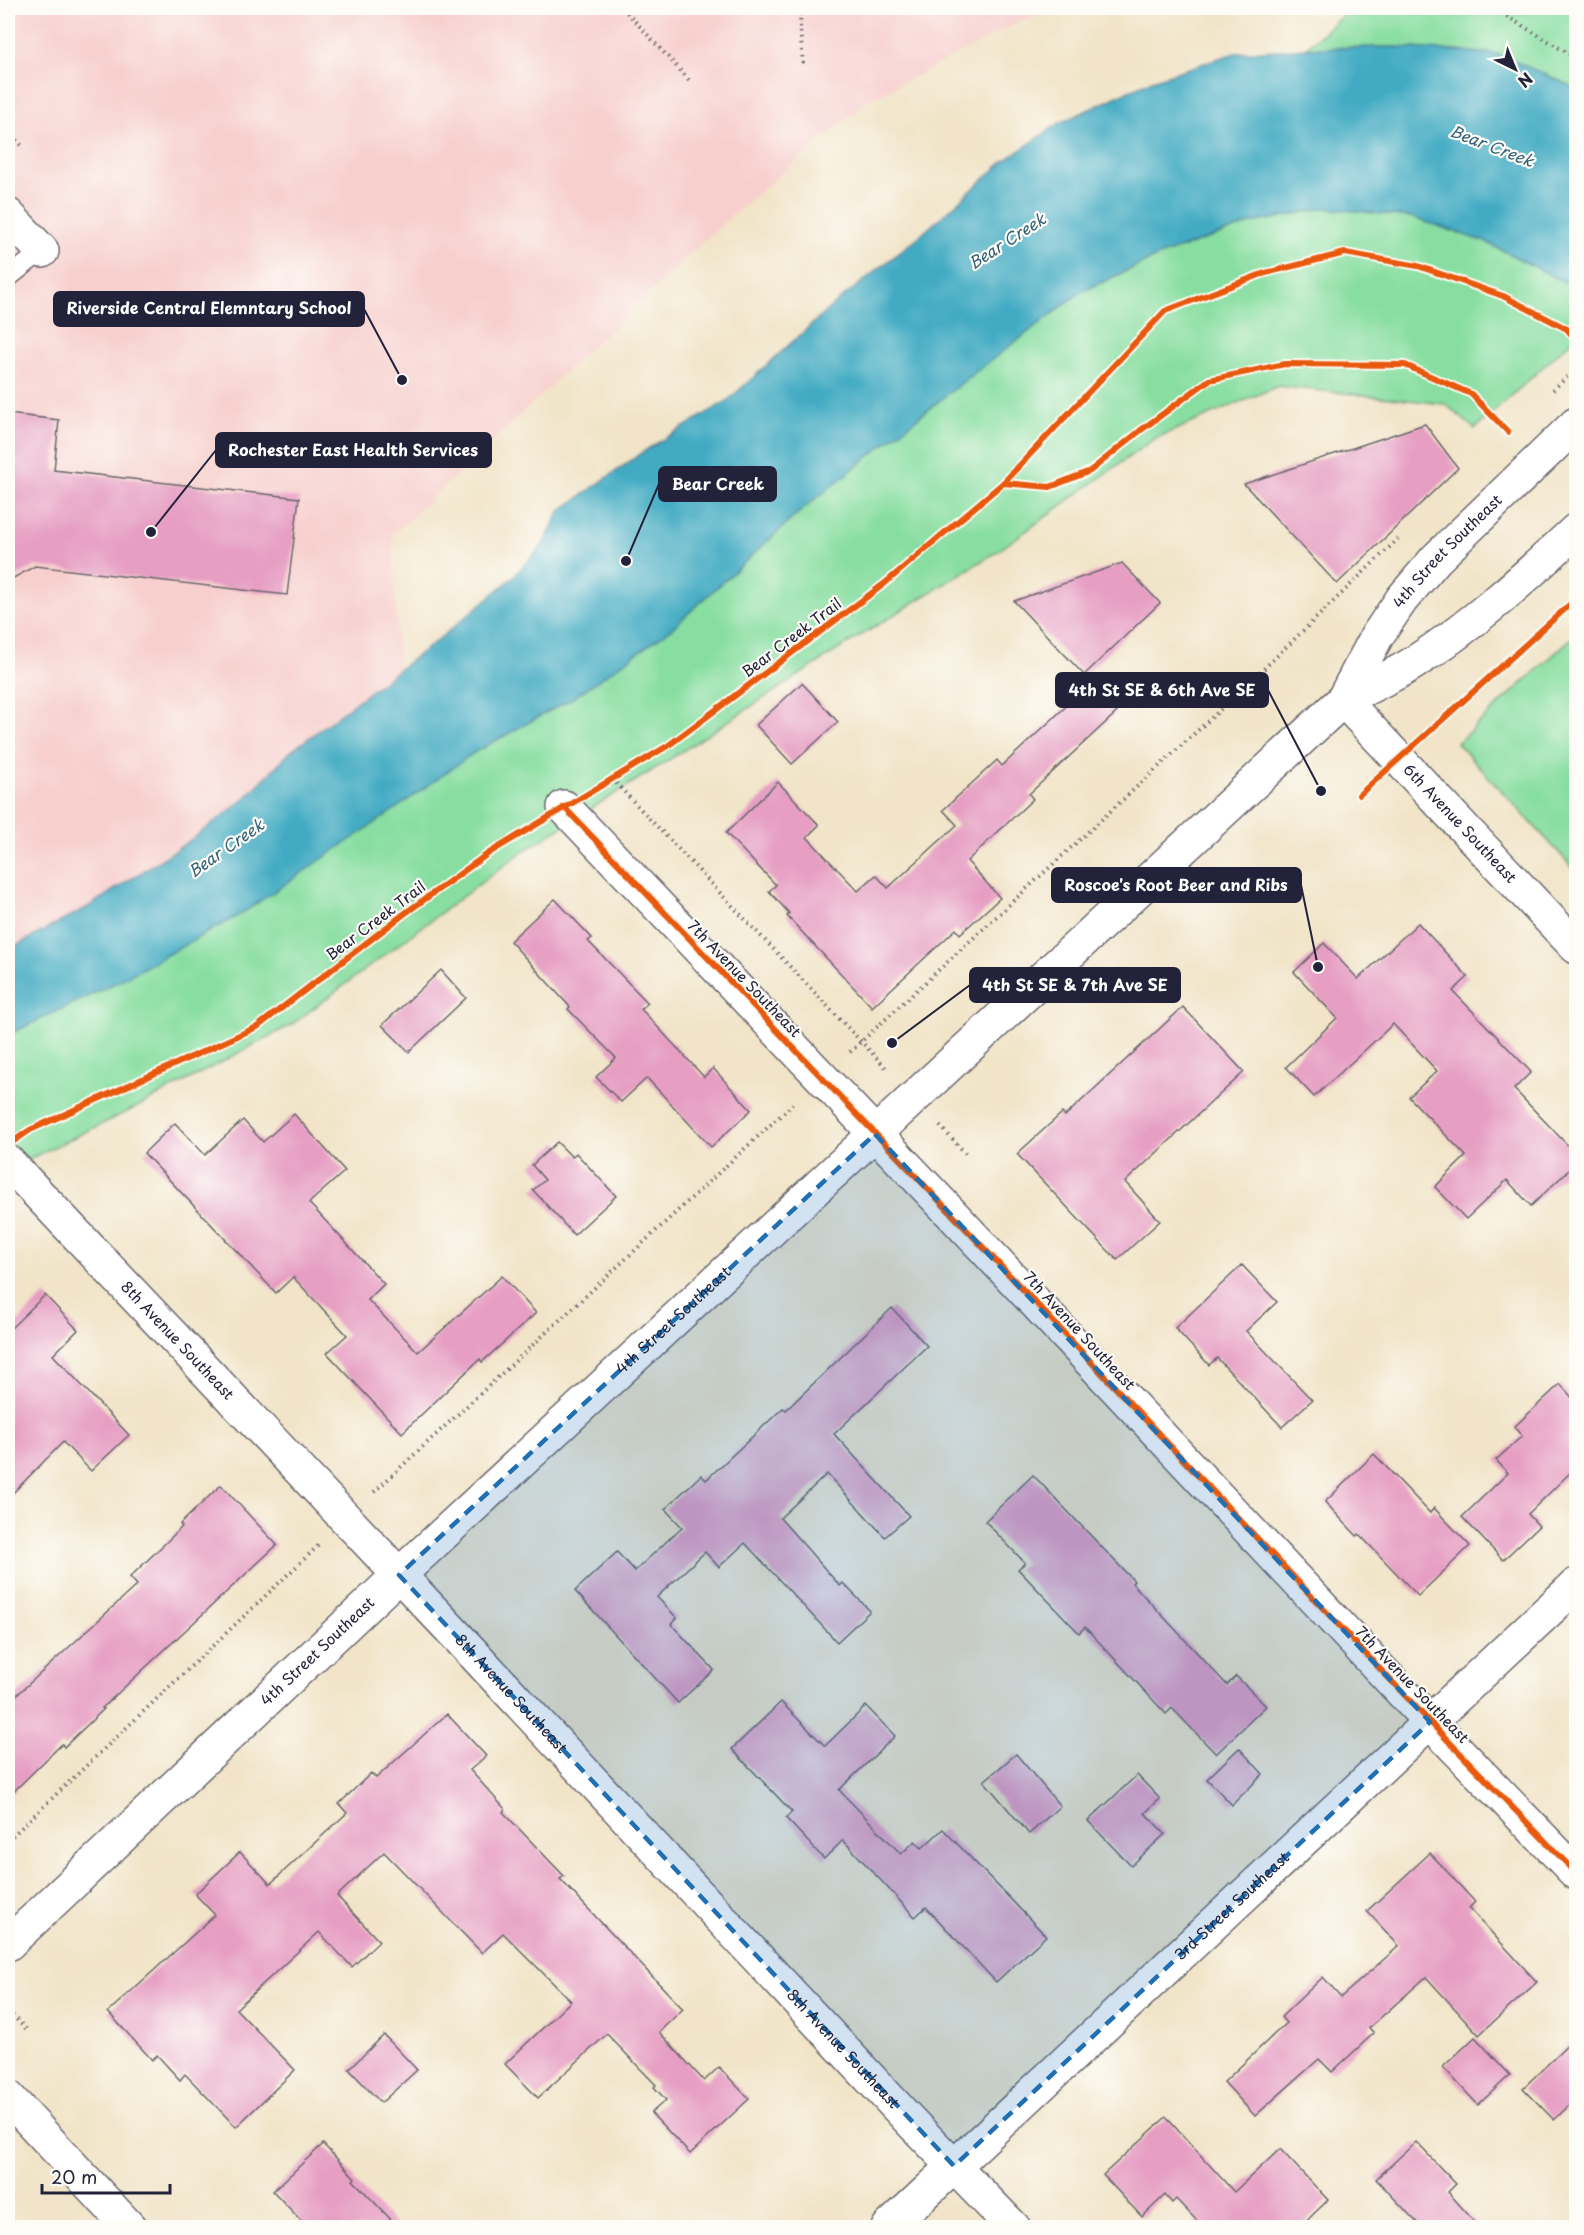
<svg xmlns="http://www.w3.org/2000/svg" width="1584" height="2235" font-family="'Playpen Sans',sans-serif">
<rect width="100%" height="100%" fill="#fdfcf7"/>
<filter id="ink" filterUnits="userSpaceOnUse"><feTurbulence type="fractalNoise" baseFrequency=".0167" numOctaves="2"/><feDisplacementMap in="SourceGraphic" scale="12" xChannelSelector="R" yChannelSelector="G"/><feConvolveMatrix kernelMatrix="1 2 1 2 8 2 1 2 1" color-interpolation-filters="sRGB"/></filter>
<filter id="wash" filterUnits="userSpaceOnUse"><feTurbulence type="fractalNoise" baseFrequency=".008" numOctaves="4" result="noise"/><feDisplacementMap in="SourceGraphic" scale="24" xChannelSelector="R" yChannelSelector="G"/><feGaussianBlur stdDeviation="1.35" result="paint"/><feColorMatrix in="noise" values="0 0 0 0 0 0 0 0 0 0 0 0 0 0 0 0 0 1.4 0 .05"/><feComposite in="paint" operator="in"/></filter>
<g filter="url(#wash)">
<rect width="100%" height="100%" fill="#f1e4c8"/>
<!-- built -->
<path fill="#f7d0ce" d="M 8,8 L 1055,8 L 1017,23 L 865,103 L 722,224 L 393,535 L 399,692 L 163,881 L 8,965 Z"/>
<!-- green -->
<g fill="#88dea1" stroke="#55806e" stroke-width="1.5">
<path d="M 1351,8 L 1576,8 L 1576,88 L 1498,54 L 1396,47 L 1306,48 Z"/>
<path d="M 1324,208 L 1411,216 L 1488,243 L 1576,288 L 1576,337 L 1475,429 L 1445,404 L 1278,386 L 1154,439 L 998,551 L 850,642 L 667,761 L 522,852 L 291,1025 L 135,1108 L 8,1169 L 8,1035 L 121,980 L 475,752 L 571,699 L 670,630 L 804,508 L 973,374 L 1081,292 L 1161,255 L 1252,223 Z"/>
<path d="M 1576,634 L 1576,871 L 1457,743 Z"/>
</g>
<!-- water -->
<path fill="#43abc3" stroke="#32667f" stroke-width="1.5" d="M 1396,47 L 1498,54 L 1576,88 L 1576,288 L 1488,243 L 1411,217 L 1324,208 L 1252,223 L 1161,255 L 1081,292 L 973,374 L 804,508 L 670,630 L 571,699 L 475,752 L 387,815 L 241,914 L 121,980 L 8,1035 L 8,950 L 88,907 L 191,840 L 242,801 L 290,752 L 440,638 L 512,578 L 542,546 L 560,511 L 646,450 L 727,401 L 832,306 L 922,234 L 1004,161 L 1060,123 L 1152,80 L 1235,53 L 1306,48 Z"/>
<g id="blocks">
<!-- building -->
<g fill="#e69ec3">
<path d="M 8,414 L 59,420 L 54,470 L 299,498 L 287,595 L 35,566 L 8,581 Z"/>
<path d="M 1425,424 L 1458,468 L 1337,584 L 1244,484 Z"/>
<path d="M 1122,563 L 1160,603 L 1084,675 L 1014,601 Z"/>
<path d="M 802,683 L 838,722 L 792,764 L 756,725 Z"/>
<path d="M 1090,684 L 1117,712 L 1029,794 L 1033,799 L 967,861 L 1000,898 L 960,934 L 956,929 L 872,1007 L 787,916 L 789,913 L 769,891 L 776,885 L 726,833 L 778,782 L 819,825 L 807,837 L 858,891 L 876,875 L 888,888 L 957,825 L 943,810 L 997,760 L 1002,766 Z"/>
<path d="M 555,899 L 592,938 L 588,941 L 648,1003 L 641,1009 L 704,1077 L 713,1068 L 751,1110 L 711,1147 L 647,1078 L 621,1102 L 596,1077 L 616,1058 L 568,1009 L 570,1007 L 510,941 Z"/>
<path d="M 1418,923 L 1468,977 L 1453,991 L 1531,1072 L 1514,1089 L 1576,1154 L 1576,1163 L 1531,1206 L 1507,1180 L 1466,1219 L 1435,1187 L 1466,1156 L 1409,1097 L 1437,1071 L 1393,1024 L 1314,1097 L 1286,1067 L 1337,1018 L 1294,972 L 1324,943 L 1358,979 Z"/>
<path d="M 441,970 L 466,998 L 409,1052 L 382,1025 Z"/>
<path d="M 1183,1007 L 1244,1072 L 1125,1182 L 1160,1221 L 1117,1260 L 1017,1154 L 1062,1113 L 1065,1116 Z"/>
<path d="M 294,1114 L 345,1171 L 309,1203 L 384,1284 L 368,1300 L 418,1352 L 502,1276 L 536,1313 L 482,1362 L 480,1359 L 402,1433 L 327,1353 L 347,1335 L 293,1277 L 276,1293 L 144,1153 L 175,1123 L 205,1155 L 243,1120 L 263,1142 Z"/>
<path d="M 557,1142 L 572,1157 L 576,1153 L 616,1196 L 574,1235 L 533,1190 L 545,1180 L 532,1165 Z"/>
<path d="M 1242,1265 L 1277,1302 L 1246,1331 L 1312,1400 L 1282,1427 L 1217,1358 L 1209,1365 L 1175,1328 Z"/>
<path d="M 45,1295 L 78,1330 L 53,1355 L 129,1435 L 91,1471 L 63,1442 L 8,1498 L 8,1331 Z"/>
<path d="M 892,1308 L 927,1346 L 834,1434 L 909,1516 L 885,1537 L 827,1474 L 780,1518 L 840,1586 L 843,1583 L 870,1611 L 837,1642 L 745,1543 L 719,1567 L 705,1552 L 657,1597 L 677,1618 L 671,1624 L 714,1670 L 678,1703 L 575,1591 L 617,1552 L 635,1571 L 682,1527 L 665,1509 L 701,1475 L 706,1480 L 783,1408 L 786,1410 Z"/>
<path d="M 1560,1384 L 1576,1402 L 1576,1467 L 1528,1514 L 1539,1526 L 1503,1560 L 1462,1517 L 1508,1473 L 1496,1460 L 1522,1436 L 1514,1427 Z"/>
<path d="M 1374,1454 L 1430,1513 L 1434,1508 L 1470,1546 L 1418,1596 L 1359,1534 L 1357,1536 L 1325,1502 Z"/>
<path d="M 1033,1475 L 1134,1581 L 1132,1583 L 1227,1685 L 1236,1676 L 1266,1706 L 1216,1754 L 1172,1708 L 1166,1714 L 1085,1627 L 1079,1633 L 1018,1569 L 1025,1563 L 985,1521 Z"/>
<path d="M 221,1485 L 277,1545 L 102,1708 L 104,1709 L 64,1747 L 62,1744 L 8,1797 L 8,1703 L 137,1585 L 130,1577 L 182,1527 L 180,1524 Z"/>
<path d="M 781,1702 L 825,1746 L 866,1706 L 895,1736 L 839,1790 L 901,1854 L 915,1841 L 922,1848 L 943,1829 L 1046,1936 L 996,1982 L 926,1907 L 915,1917 L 843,1840 L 824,1859 L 786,1818 L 792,1812 L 732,1749 Z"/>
<path d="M 447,1714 L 486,1756 L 470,1770 L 505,1809 L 503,1812 L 564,1876 L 560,1879 L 683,2009 L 659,2032 L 704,2081 L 719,2067 L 749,2099 L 690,2154 L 651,2113 L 666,2100 L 654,2087 L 656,2085 L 607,2034 L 538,2098 L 505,2064 L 571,2001 L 503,1933 L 482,1953 L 384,1852 L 337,1896 L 379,1941 L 352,1967 L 319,1932 L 236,2009 L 295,2070 L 236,2127 L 185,2074 L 180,2080 L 157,2055 L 152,2060 L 108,2012 L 215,1915 L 195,1894 L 240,1852 L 270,1884 L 347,1813 L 339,1804 L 371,1773 L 376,1778 Z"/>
<path d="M 1239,1748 L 1263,1774 L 1232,1805 L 1207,1779 Z"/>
<path d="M 1016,1754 L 1060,1806 L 1029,1834 L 984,1781 Z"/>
<path d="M 1137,1775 L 1160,1799 L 1145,1813 L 1165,1834 L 1131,1866 L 1088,1821 Z"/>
<path d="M 1430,1853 L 1475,1902 L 1469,1908 L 1537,1982 L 1479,2035 L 1426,1977 L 1369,2028 L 1374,2033 L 1332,2072 L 1319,2059 L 1255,2116 L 1224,2082 L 1286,2023 L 1281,2017 L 1323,1977 L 1341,1997 L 1399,1946 L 1367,1911 Z"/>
<path d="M 384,2035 L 417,2070 L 381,2103 L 349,2069 Z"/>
<path d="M 1475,2037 L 1510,2075 L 1478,2105 L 1443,2067 Z"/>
<path d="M 1576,2037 L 1576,2099 L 1554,2120 L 1523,2088 Z"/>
<path d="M 1166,2117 L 1234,2192 L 1280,2149 L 1328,2200 L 1299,2228 L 1197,2228 L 1200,2224 L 1176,2199 L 1172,2203 L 1165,2195 L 1142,2217 L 1103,2175 Z"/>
<path d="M 1416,2142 L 1456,2184 L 1448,2192 L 1480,2228 L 1422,2228 L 1376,2179 Z"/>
<path d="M 323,2144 L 355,2178 L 353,2180 L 399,2228 L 308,2228 L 273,2191 Z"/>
</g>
</g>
</g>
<g filter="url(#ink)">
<use href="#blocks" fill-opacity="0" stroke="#6a666c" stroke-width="1.5"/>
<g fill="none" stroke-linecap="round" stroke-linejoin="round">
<defs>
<path id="lane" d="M 8,278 L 42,251"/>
<g id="street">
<path d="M 8,215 L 42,251"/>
<path id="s1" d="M 1343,700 L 1576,947"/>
<path d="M 564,807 L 949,1211 L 1430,1722 L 1576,1873"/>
<path id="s2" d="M 8,1162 L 455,1634 L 910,2121 L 1014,2228"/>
<path d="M 8,2097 L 130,2228"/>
<path id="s3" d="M 888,2228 L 1576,1585"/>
</g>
<g id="secondary">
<path id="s4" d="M 1343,700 L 1377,636 L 1402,599 L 1436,559 L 1576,424"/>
<path id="s5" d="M 8,1944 L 399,1575 L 1343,700 C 1366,688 1391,677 1412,664 C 1472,626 1525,578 1576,530"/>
</g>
</defs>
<!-- lane casing -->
<use href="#lane" stroke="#6a666c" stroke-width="21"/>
<!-- street casing -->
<use href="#street" stroke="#6a666c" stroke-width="36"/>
<!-- secondary casing -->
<use href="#secondary" stroke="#6a666c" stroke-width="36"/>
<!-- path -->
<g stroke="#6a666c" stroke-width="4" stroke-dasharray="1.5 4.5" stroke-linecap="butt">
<path d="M 623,8 L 689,80"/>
<path d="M 801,8 L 800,26 L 803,65"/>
<path d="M 1498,8 L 1508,17 L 1576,58"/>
<path d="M 8,131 L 23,147"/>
<path d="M 1553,390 L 1576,368"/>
<path d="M 612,779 L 888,1070"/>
<path d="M 850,1052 L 1248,684 L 1398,539"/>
<path d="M 940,1126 L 968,1156"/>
<path d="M 374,1492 L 793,1104"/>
<path d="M 8,1840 L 319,1545"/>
<path d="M 8,2011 L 27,2030"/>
</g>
<!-- lane -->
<use href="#lane" stroke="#fff" stroke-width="18"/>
<!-- street -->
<use href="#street" stroke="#fff" stroke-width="33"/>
<!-- secondary -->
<use href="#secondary" stroke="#fff" stroke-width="33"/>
<defs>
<g id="cycleway">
<path d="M 1003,483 L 1050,487 L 1090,471 L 1141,430 L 1209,380 L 1285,364 L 1405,365 L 1471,394 L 1508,432"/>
<path d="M 1359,795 L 1576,599"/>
<path d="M 564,807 L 949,1211 L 1430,1722 L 1576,1873"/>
<path d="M 8,1145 L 30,1130 L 257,1027 L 404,914 L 489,853 L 669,745 L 884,584 L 1003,483 L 1165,311 L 1262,274 L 1345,253 L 1418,266 L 1503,296 L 1567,329 L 1576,340"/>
</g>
</defs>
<!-- cycleway casing -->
<use href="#cycleway" stroke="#fdfcf7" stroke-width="10"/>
<!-- cycleway -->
<use href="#cycleway" stroke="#e8590c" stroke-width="6"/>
</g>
</g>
<!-- marked area -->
<path fill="#1f6fb2" fill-opacity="0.2" stroke="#1f6fb2" stroke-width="4.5" stroke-dasharray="12 8" stroke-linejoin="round" d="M 875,1134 L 1430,1722 L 954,2166 L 399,1575 Z"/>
<g text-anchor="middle" stroke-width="4.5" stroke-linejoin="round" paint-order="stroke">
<!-- street labels -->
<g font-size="15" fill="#22223b" stroke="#fdfcf7">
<text dy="5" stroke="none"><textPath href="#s4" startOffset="183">4th Street Southeast</textPath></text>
<text transform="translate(792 638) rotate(-37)" y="5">Bear Creek Trail</text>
<text dy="5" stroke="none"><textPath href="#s1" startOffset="170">6th Avenue Southeast</textPath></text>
<text transform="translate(376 921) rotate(-37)" y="5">Bear Creek Trail</text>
<text transform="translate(744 979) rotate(46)" y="5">7th Avenue Southeast</text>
<text dy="5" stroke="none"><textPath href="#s5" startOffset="912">4th Street Southeast</textPath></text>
<text transform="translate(1079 1331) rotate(47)" y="5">7th Avenue Southeast</text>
<text dy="5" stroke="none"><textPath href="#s2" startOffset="246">8th Avenue Southeast</textPath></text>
<text dy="5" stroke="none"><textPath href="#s5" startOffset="426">4th Street Southeast</textPath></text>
<text transform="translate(1412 1685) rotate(46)" y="5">7th Avenue Southeast</text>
<text dy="5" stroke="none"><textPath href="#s2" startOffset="732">8th Avenue Southeast</textPath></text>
<text dy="5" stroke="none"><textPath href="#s3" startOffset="471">3rd Street Southeast</textPath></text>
<text dy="5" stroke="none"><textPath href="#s2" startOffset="1218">8th Avenue Southeast</textPath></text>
</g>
<!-- water labels -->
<g font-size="16" font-style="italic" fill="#316078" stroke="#fdfcf7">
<text transform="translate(1492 146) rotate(21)" y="6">Bear Creek</text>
<text transform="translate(1007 241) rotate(-33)" y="6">Bear Creek</text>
<text transform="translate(226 848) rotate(-35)" y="6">Bear Creek</text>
</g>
</g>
<!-- callouts -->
<path fill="none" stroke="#22223b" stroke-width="2" d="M402 380L364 309M151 532L216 450M626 561L659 484M1321 791L1268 690M1318 967L1301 885M892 1043L970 985"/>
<g fill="#22223b" stroke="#fdfcf7" stroke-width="2">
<circle cx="402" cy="380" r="6"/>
<circle cx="151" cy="532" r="6"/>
<circle cx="626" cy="561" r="6"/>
<circle cx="1321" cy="791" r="6"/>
<circle cx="1318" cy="967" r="6"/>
<circle cx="892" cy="1043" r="6"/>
</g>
<g fill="#22223b" stroke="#22223b" stroke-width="2">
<rect x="54" y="292" width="310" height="34" rx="6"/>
<rect x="216" y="433" width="275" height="34" rx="6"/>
<rect x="659" y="467" width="117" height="34" rx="6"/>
<rect x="1056" y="673" width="212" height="34" rx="6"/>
<rect x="1052" y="868" width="249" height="34" rx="6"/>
<rect x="970" y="968" width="210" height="34" rx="6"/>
</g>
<g font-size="16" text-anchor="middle" font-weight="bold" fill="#fff">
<text x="209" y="314">Riverside Central Elemntary School</text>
<text x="353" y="456">Rochester East Health Services</text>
<text x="718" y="490">Bear Creek</text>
<text x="1162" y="696">4th St SE &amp; 6th Ave SE</text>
<text x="1176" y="891">Roscoe's Root Beer and Ribs</text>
<text x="1075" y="991">4th St SE &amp; 7th Ave SE</text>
</g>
<!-- margin -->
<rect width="1584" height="2235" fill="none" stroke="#fdfcf7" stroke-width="30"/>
<!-- north arrow -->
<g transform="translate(1515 69) rotate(137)" stroke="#fdfcf7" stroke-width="4.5" paint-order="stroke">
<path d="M0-4.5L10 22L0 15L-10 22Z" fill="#22223b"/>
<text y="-9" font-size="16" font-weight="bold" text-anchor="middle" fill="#22223b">N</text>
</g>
<!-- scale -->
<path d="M42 2184v9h128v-9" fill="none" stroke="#22223b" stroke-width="3"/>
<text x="51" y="2184" font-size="18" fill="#22223b" stroke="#fdfcf7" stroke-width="4.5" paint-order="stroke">20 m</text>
</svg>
